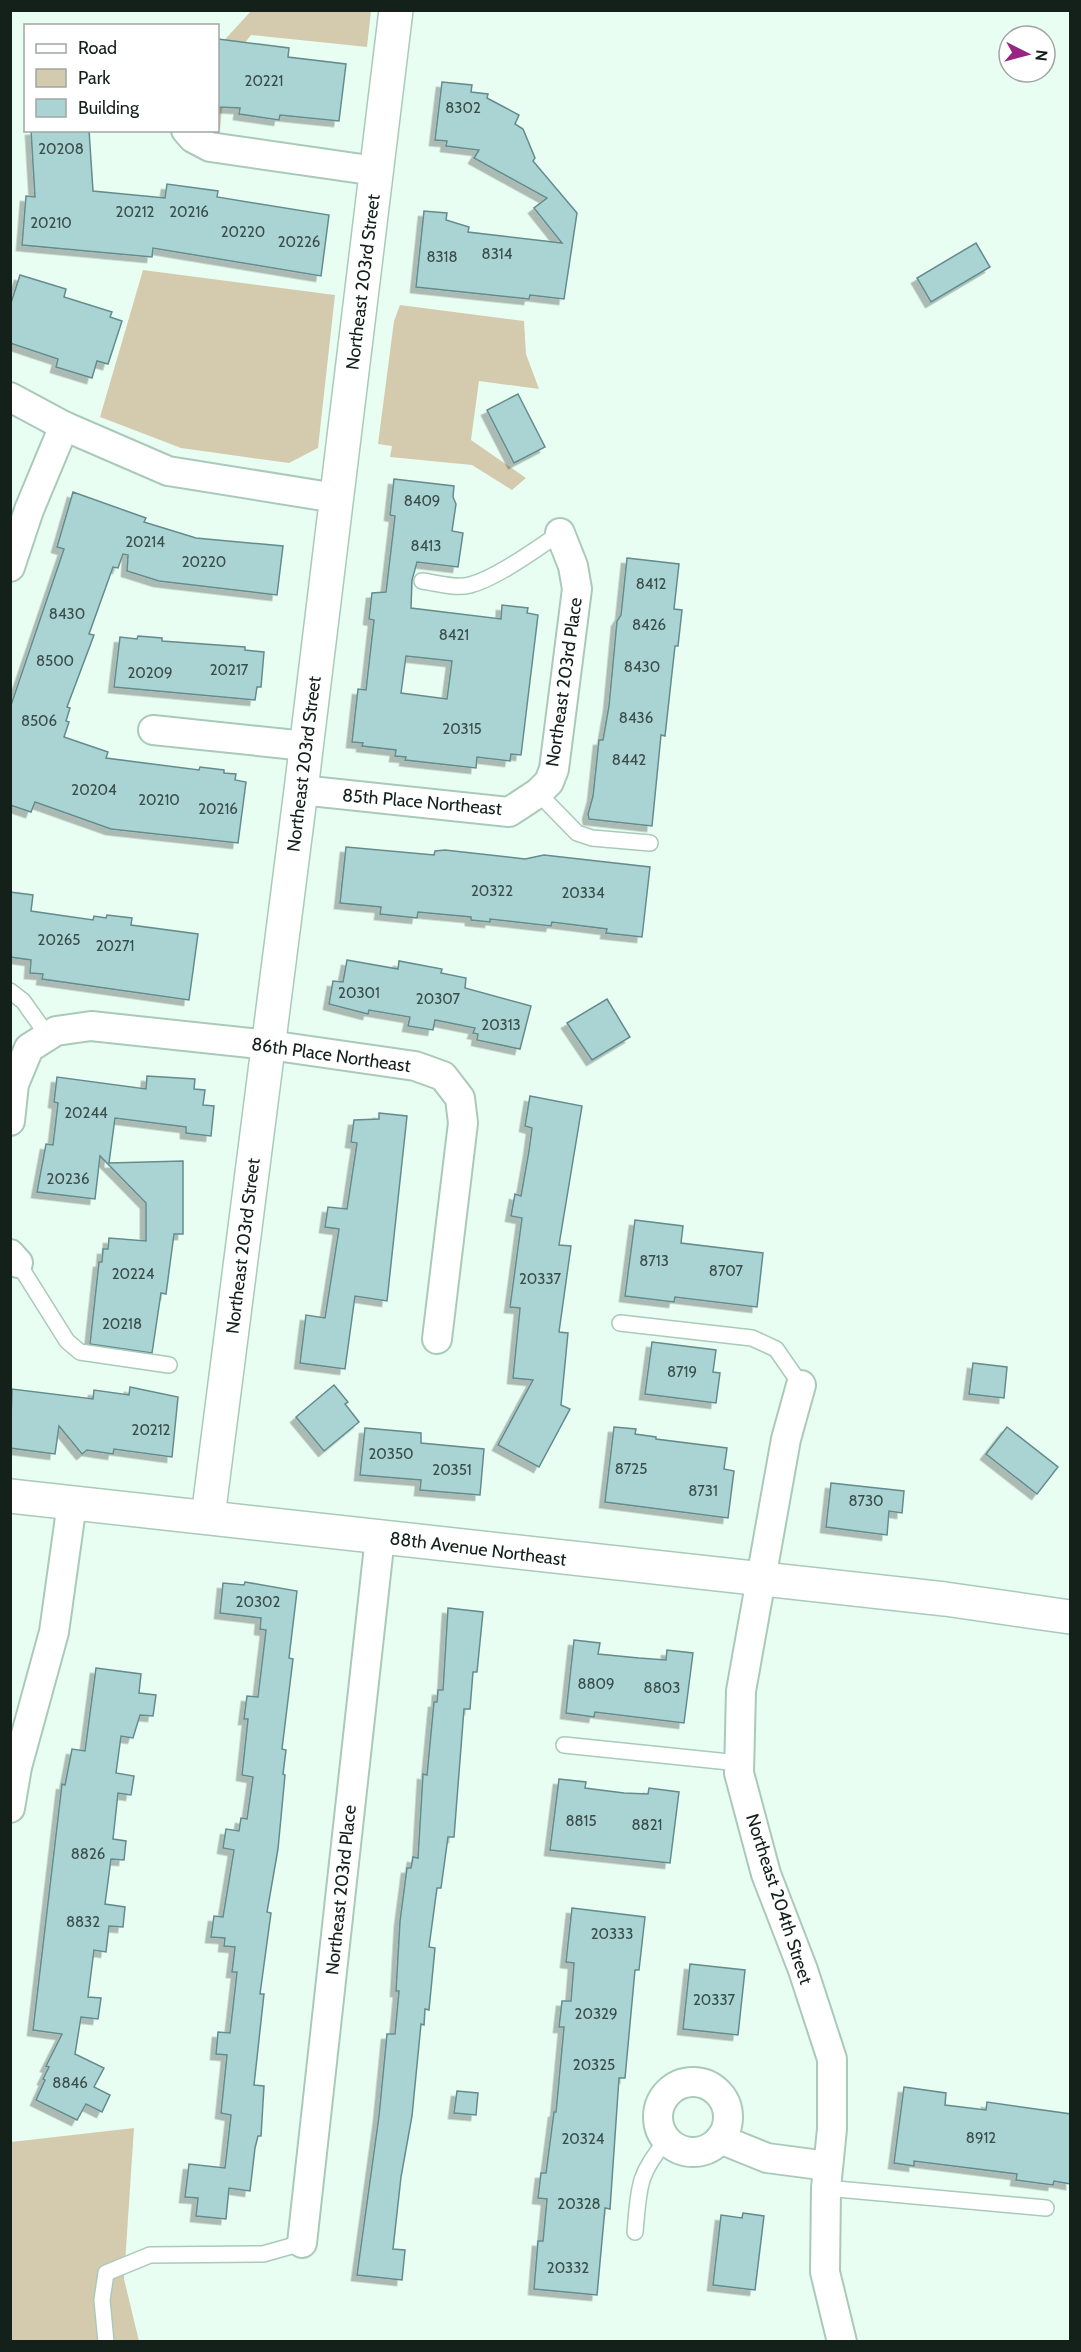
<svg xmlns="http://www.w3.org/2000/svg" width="1081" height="2352" font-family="Cabin,sans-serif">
<defs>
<filter id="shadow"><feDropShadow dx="-5.5" dy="5.5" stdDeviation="0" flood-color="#0004"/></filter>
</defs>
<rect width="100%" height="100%" fill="#e9fef3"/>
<!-- green -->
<g fill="#d4cbae">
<path d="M 251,11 L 371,11 L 367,47 L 251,35 L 226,67 L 220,130 L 218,128 L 218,47 Z"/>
<path d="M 143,270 L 335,295 L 318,448 L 289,463 L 181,448 L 100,417 Z"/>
<path d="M 400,305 L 524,321 L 526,354 L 539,389 L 479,381 L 471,440 L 526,478 L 512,490 L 472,465 L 390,457 L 392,446 L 378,444 L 394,321 Z"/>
<path d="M 134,2128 L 124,2279 L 139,2341 L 11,2342 L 11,2142 Z"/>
</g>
<!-- building -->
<g fill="#aad3d4" stroke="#658c8d" stroke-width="1.5" fill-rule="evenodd" filter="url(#shadow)">
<path d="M 218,39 L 289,48 L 288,57 L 346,64 L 339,121 L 280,115 L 279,120 L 239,114 L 240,108 L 218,107 Z"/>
<path d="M 442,82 L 472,85 L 471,92 L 488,94 L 487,98 L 519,115 L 515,124 L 523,129 L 535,158 L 533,161 L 577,213 L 564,299 L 530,295 L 529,299 L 416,287 L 424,211 L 447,213 L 446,220 L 469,227 L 468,232 L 562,243 L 534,208 L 547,198 L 474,158 L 479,150 L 446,146 L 447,141 L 435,140 Z"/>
<path d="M 31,130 L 89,130 L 93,191 L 165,198 L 167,184 L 218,191 L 217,197 L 329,215 L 321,276 L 153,248 L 152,257 L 22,245 L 26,196 L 35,197 Z"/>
<path d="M 976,243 L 990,267 L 931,302 L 917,278 Z"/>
<path d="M 20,275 L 66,289 L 64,297 L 112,312 L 110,317 L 122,321 L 108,364 L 97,361 L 92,378 L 56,367 L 58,359 L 10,343 L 10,306 Z"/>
<path d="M 518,394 L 545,447 L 514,463 L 487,410 Z"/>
<path d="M 394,479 L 454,486 L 453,497 L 456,504 L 452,531 L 463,533 L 458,567 L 417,562 L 412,580 L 411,608 L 501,619 L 502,605 L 528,608 L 527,613 L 538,615 L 521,755 L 511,754 L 510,761 L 477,757 L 476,768 L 405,760 L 406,757 L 395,756 L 396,750 L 362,746 L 363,743 L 352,742 L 358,689 L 366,690 L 374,620 L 369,619 L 372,593 L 386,592 L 395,516 L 390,515 ZM 406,656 L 452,661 L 447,699 L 401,693 Z"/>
<path d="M 73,492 L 146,518 L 144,522 L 196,538 L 283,546 L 277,595 L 159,581 L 127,571 L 128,555 L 123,554 L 118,568 L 113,567 L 89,634 L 94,635 L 67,707 L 70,708 L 66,721 L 69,722 L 64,737 L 108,752 L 106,758 L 199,770 L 200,767 L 224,770 L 224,773 L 236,774 L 235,780 L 246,782 L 238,843 L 111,829 L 35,802 L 31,812 L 10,805 L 10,708 L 64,549 L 57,547 Z"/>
<path d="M 627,558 L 679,564 L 674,609 L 682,610 L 678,646 L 675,646 L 665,736 L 661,735 L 652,826 L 589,819 L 588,814 L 593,796 L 599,740 L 603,740 L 609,706 L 617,621 L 621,615 Z"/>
<path d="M 138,636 L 162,638 L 162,641 L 245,647 L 245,650 L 264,652 L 261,687 L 257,687 L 255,700 L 114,687 L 120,637 L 137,639 Z"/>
<path d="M 346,847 L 434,855 L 435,851 L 445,850 L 525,859 L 544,855 L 650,867 L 642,937 L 606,933 L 607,929 L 552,922 L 551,926 L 490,919 L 490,922 L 471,920 L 471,917 L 418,912 L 417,918 L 380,914 L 381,907 L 340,903 Z"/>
<path d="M 10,892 L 33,895 L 31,911 L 93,920 L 94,916 L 106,918 L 107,915 L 132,918 L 131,925 L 198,934 L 189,1000 L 42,979 L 43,974 L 30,973 L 31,960 L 10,957 Z"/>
<path d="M 347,960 L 398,969 L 399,961 L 442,969 L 441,973 L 466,978 L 465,988 L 531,1006 L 520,1049 L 477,1040 L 478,1034 L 473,1033 L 475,1028 L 435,1020 L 433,1030 L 408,1026 L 410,1017 L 369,1010 L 368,1014 L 329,1004 L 333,981 L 343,982 Z"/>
<path d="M 607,999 L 630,1037 L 592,1060 L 567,1023 Z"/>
<path d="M 147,1076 L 195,1079 L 194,1089 L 205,1090 L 203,1105 L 214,1106 L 211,1136 L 186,1133 L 186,1127 L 115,1118 L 109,1163 L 183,1161 L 183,1234 L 174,1234 L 166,1294 L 161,1293 L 152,1353 L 90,1344 L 99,1262 L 102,1262 L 103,1249 L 108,1249 L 109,1238 L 146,1241 L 146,1203 L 100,1156 L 95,1199 L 37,1192 L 46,1144 L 53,1145 L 58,1103 L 54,1102 L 57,1077 L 146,1089 Z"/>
<path d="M 530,1096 L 582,1106 L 559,1245 L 571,1246 L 559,1332 L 568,1333 L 561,1405 L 570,1409 L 539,1467 L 498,1445 L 533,1380 L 513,1378 L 520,1308 L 510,1307 L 522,1218 L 511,1216 L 515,1194 L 521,1196 L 529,1151 L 532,1128 L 525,1126 Z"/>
<path d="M 379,1113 L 407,1116 L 387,1301 L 355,1296 L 345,1369 L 300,1363 L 306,1315 L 325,1318 L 339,1229 L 325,1227 L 328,1207 L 347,1209 L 357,1143 L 351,1142 L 354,1120 L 379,1119 Z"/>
<path d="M 635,1220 L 683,1226 L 681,1243 L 763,1253 L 757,1307 L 675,1297 L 674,1302 L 625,1296 Z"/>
<path d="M 652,1342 L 716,1350 L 713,1372 L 720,1373 L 716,1403 L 645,1394 Z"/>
<path d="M 973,1363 L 1007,1367 L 1004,1398 L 969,1394 Z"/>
<path d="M 334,1385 L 348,1402 L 345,1404 L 359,1422 L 324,1451 L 296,1417 Z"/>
<path d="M 130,1387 L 178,1397 L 172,1457 L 114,1449 L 113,1454 L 87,1450 L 82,1454 L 59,1426 L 55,1454 L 10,1448 L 12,1389 L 93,1399 L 94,1390 L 129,1395 Z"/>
<path d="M 614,1427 L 636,1429 L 635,1434 L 656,1437 L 656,1439 L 727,1448 L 724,1469 L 734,1471 L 728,1518 L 605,1502 Z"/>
<path d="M 1007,1427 L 1058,1467 L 1037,1494 L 986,1454 Z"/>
<path d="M 365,1428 L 421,1433 L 421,1443 L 484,1449 L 480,1495 L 420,1490 L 421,1480 L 360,1475 Z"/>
<path d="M 831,1483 L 904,1491 L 902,1513 L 889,1511 L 887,1535 L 826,1527 Z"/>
<path d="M 245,1582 L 297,1591 L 289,1658 L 293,1659 L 282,1749 L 286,1750 L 283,1774 L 285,1775 L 278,1849 L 267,1912 L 271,1913 L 260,1994 L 264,1994 L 254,2085 L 264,2086 L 261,2136 L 258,2136 L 255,2148 L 250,2191 L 229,2188 L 226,2219 L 196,2216 L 198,2198 L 185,2197 L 189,2164 L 225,2168 L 231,2115 L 221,2113 L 227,2055 L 216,2054 L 218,2032 L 230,2033 L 237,1972 L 232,1972 L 235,1947 L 224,1946 L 225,1938 L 211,1937 L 214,1916 L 223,1917 L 234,1850 L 223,1848 L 226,1829 L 239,1831 L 241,1818 L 247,1819 L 253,1777 L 242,1775 L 248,1719 L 244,1719 L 247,1696 L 258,1697 L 266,1630 L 260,1629 L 261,1618 L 220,1613 L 223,1583 L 244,1585 Z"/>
<path d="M 448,1608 L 483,1612 L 477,1672 L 473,1672 L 470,1709 L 464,1709 L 454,1837 L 448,1837 L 441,1888 L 437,1888 L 429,1947 L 435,1948 L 429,2010 L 425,2009 L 424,2025 L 421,2024 L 412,2116 L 401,2177 L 393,2249 L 405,2250 L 402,2280 L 357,2275 L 379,2116 L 387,2034 L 395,2034 L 399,1991 L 396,1991 L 400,1921 L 407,1868 L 411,1868 L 413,1857 L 418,1858 L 423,1774 L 427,1775 L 434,1702 L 437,1702 L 438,1690 L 443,1690 Z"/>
<path d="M 574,1640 L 600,1643 L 598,1654 L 639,1658 L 666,1660 L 667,1650 L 693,1653 L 684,1723 L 595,1712 L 594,1717 L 566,1713 Z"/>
<path d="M 96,1668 L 141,1674 L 139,1693 L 156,1695 L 153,1716 L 140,1715 L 133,1738 L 121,1736 L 116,1773 L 134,1776 L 131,1795 L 118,1793 L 113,1839 L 126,1841 L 124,1860 L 111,1859 L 105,1904 L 125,1907 L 123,1927 L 109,1926 L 106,1952 L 94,1950 L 88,1997 L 101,1998 L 98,2019 L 81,2017 L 75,2054 L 104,2068 L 94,2087 L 110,2095 L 102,2112 L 86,2104 L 77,2120 L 36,2100 L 45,2080 L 43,2079 L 49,2067 L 46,2066 L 62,2034 L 33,2030 L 62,1784 L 65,1785 L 72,1749 L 85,1751 Z"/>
<path d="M 559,1779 L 586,1782 L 585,1788 L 624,1793 L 648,1794 L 649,1788 L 679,1792 L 670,1863 L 550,1850 Z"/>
<path d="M 572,1908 L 645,1917 L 639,1970 L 635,1970 L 625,2078 L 619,2078 L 610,2209 L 605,2208 L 597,2295 L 534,2289 L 538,2241 L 543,2241 L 547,2199 L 538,2198 L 541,2173 L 546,2173 L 554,2112 L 556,2112 L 564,2027 L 559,2027 L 562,2001 L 571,2001 L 574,1963 L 566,1962 Z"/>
<path d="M 690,1964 L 745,1970 L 738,2035 L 683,2029 Z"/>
<path d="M 904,2087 L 946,2093 L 945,2105 L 986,2110 L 987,2102 L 1071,2114 L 1071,2184 L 1054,2181 L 1053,2185 L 1016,2180 L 1017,2174 L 914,2161 L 914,2166 L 894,2163 Z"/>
<path d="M 457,2091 L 478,2093 L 476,2115 L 454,2113 Z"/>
<path d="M 743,2213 L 764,2216 L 755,2290 L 713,2285 L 721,2215 L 742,2218 Z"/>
</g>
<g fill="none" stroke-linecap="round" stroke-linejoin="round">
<defs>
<g id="lane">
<path d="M 422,581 C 437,583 455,589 470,585 C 497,578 536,549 560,533"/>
<path d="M 538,793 L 577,833 L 592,838 L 650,843"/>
<path d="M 10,991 L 23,1001 L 48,1036"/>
<path d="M 18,1263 L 67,1341 L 80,1352 L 169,1365"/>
<path d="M 620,1323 L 752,1338 L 776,1349 L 801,1385"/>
<path d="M 564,1745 L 739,1763"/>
<path d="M 826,2188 L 1046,2208"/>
<path d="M 635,2232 C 639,2189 637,2175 666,2141"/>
<path d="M 106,2342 L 102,2300 L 106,2273 L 150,2255 L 263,2254 L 302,2243"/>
</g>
<g id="street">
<path d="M 186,130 L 193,138 L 210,147 L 376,171"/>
<path d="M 10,397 L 64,426 L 168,471 L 336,498"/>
<path d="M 10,567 L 29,510 L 64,426"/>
<path d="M 153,730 L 306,746"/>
<path d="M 301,790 L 509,812 L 538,793 L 549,782 L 554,769 L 577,589 L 573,566 L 560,533"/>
<path d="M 10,1121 L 14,1084 L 29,1048 L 56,1031 L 91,1026 L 269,1045 L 415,1066 L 443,1076 L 460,1098 L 463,1123 L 437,1339"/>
<path d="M 10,1254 L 18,1263"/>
<path d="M 801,1385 L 786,1439 L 741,1691 L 739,1773 L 766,1874 L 803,1970 L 832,2059 L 832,2129 L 826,2188 L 825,2272 L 842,2342"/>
<path d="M 10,1808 L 17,1767 L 54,1632 L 72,1503"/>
<circle cx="693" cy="2117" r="35"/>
<path d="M 720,2139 L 767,2158 L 828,2166"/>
<path d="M 302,2243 L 380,1537"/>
</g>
<g id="secondary">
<path d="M 10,1496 L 945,1599 L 1070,1617"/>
<path d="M 208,1517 L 301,790 L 396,10"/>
</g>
</defs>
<!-- lane casing -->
<use href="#lane" stroke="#a9cab9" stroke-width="18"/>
<!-- street casing -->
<use href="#street" stroke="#a9cab9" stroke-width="32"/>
<!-- secondary casing -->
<use href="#secondary" stroke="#a9cab9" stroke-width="36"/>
<!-- lane -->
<use href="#lane" stroke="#fff" stroke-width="15"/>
<!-- street -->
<use href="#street" stroke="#fff" stroke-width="28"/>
<!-- secondary -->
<use href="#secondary" stroke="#fff" stroke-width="33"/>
</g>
<g text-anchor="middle" stroke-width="6" stroke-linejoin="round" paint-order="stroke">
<!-- number labels -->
<g font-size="15" fill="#3a4d48">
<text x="264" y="86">20221</text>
<text x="463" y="113">8302</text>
<text x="61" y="154">20208</text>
<text x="135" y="217">20212</text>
<text x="189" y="217">20216</text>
<text x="51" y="228">20210</text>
<text x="243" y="237">20220</text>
<text x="299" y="247">20226</text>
<text x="497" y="259">8314</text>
<text x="442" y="262">8318</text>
<text x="422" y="506">8409</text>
<text x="145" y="547">20214</text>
<text x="426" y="551">8413</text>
<text x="204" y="567">20220</text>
<text x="651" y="589">8412</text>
<text x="67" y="619">8430</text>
<text x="649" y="630">8426</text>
<text x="454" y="640">8421</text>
<text x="55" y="666">8500</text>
<text x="642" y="672">8430</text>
<text x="229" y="675">20217</text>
<text x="150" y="678">20209</text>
<text x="636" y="723">8436</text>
<text x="39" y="726">8506</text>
<text x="462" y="734">20315</text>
<text x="629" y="765">8442</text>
<text x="94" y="795">20204</text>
<text x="159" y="805">20210</text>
<text x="218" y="814">20216</text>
<text x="492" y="896">20322</text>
<text x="583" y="898">20334</text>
<text x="59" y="945">20265</text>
<text x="115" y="951">20271</text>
<text x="359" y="998">20301</text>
<text x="438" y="1004">20307</text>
<text x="501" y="1030">20313</text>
<text x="86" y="1118">20244</text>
<text x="68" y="1184">20236</text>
<text x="654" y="1266">8713</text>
<text x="726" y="1276">8707</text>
<text x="133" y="1279">20224</text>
<text x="540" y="1284">20337</text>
<text x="122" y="1329">20218</text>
<text x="682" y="1377">8719</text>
<text x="151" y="1435">20212</text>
<text x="391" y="1459">20350</text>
<text x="631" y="1474">8725</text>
<text x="452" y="1475">20351</text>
<text x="703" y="1496">8731</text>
<text x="866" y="1506">8730</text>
<text x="258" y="1607">20302</text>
<text x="596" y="1689">8809</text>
<text x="662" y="1693">8803</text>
<text x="581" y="1826">8815</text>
<text x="647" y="1830">8821</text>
<text x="88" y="1859">8826</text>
<text x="83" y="1927">8832</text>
<text x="612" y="1939">20333</text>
<text x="714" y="2005">20337</text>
<text x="596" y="2019">20329</text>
<text x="594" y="2070">20325</text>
<text x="70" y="2088">8846</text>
<text x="981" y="2143">8912</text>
<text x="583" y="2144">20324</text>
<text x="579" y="2209">20328</text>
<text x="568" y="2273">20332</text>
</g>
<!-- street labels -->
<g font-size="18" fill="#14201a" stroke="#fff">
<text transform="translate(363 282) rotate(-83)" y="6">Northeast 203rd Street</text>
<text transform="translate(564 682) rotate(-82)" y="6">Northeast 203rd Place</text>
<text transform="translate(304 764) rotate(-83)" y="6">Northeast 203rd Street</text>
<text transform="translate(422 802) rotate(5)" y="6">85th Place Northeast</text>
<text transform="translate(331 1055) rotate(8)" y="6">86th Place Northeast</text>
<text transform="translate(243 1246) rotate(-83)" y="6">Northeast 203rd Street</text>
<text transform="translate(478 1549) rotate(7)" y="6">88th Avenue Northeast</text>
<text transform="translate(341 1890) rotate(-84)" y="6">Northeast 203rd Place</text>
<text transform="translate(779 1899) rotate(72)" y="6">Northeast 204th Street</text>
</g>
</g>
<!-- border -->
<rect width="1081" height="2352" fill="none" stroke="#14201a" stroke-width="24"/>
<!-- legend -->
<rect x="24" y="24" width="195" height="108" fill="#ffffff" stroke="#a1a6a3" stroke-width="1.5"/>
<rect x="36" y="44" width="30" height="9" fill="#ffffff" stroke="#a1a6a3" stroke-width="1.5"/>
<text x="78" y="54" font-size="18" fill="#14201a">Road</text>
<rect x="36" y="69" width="30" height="18" fill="#d4cbae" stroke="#a1a6a3" stroke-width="1.5"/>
<text x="78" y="84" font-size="18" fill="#14201a">Park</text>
<rect x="36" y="99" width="30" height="18" fill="#aad3d4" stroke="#a1a6a3" stroke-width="1.5"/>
<text x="78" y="114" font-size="18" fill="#14201a">Building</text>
<!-- north arrow -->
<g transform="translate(1027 54) rotate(96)"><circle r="28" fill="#ffffff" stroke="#a1a6a3" stroke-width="1.5"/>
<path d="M0-4.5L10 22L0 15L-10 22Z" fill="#992582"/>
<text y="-9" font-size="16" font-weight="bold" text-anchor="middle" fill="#14201a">N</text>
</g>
</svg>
